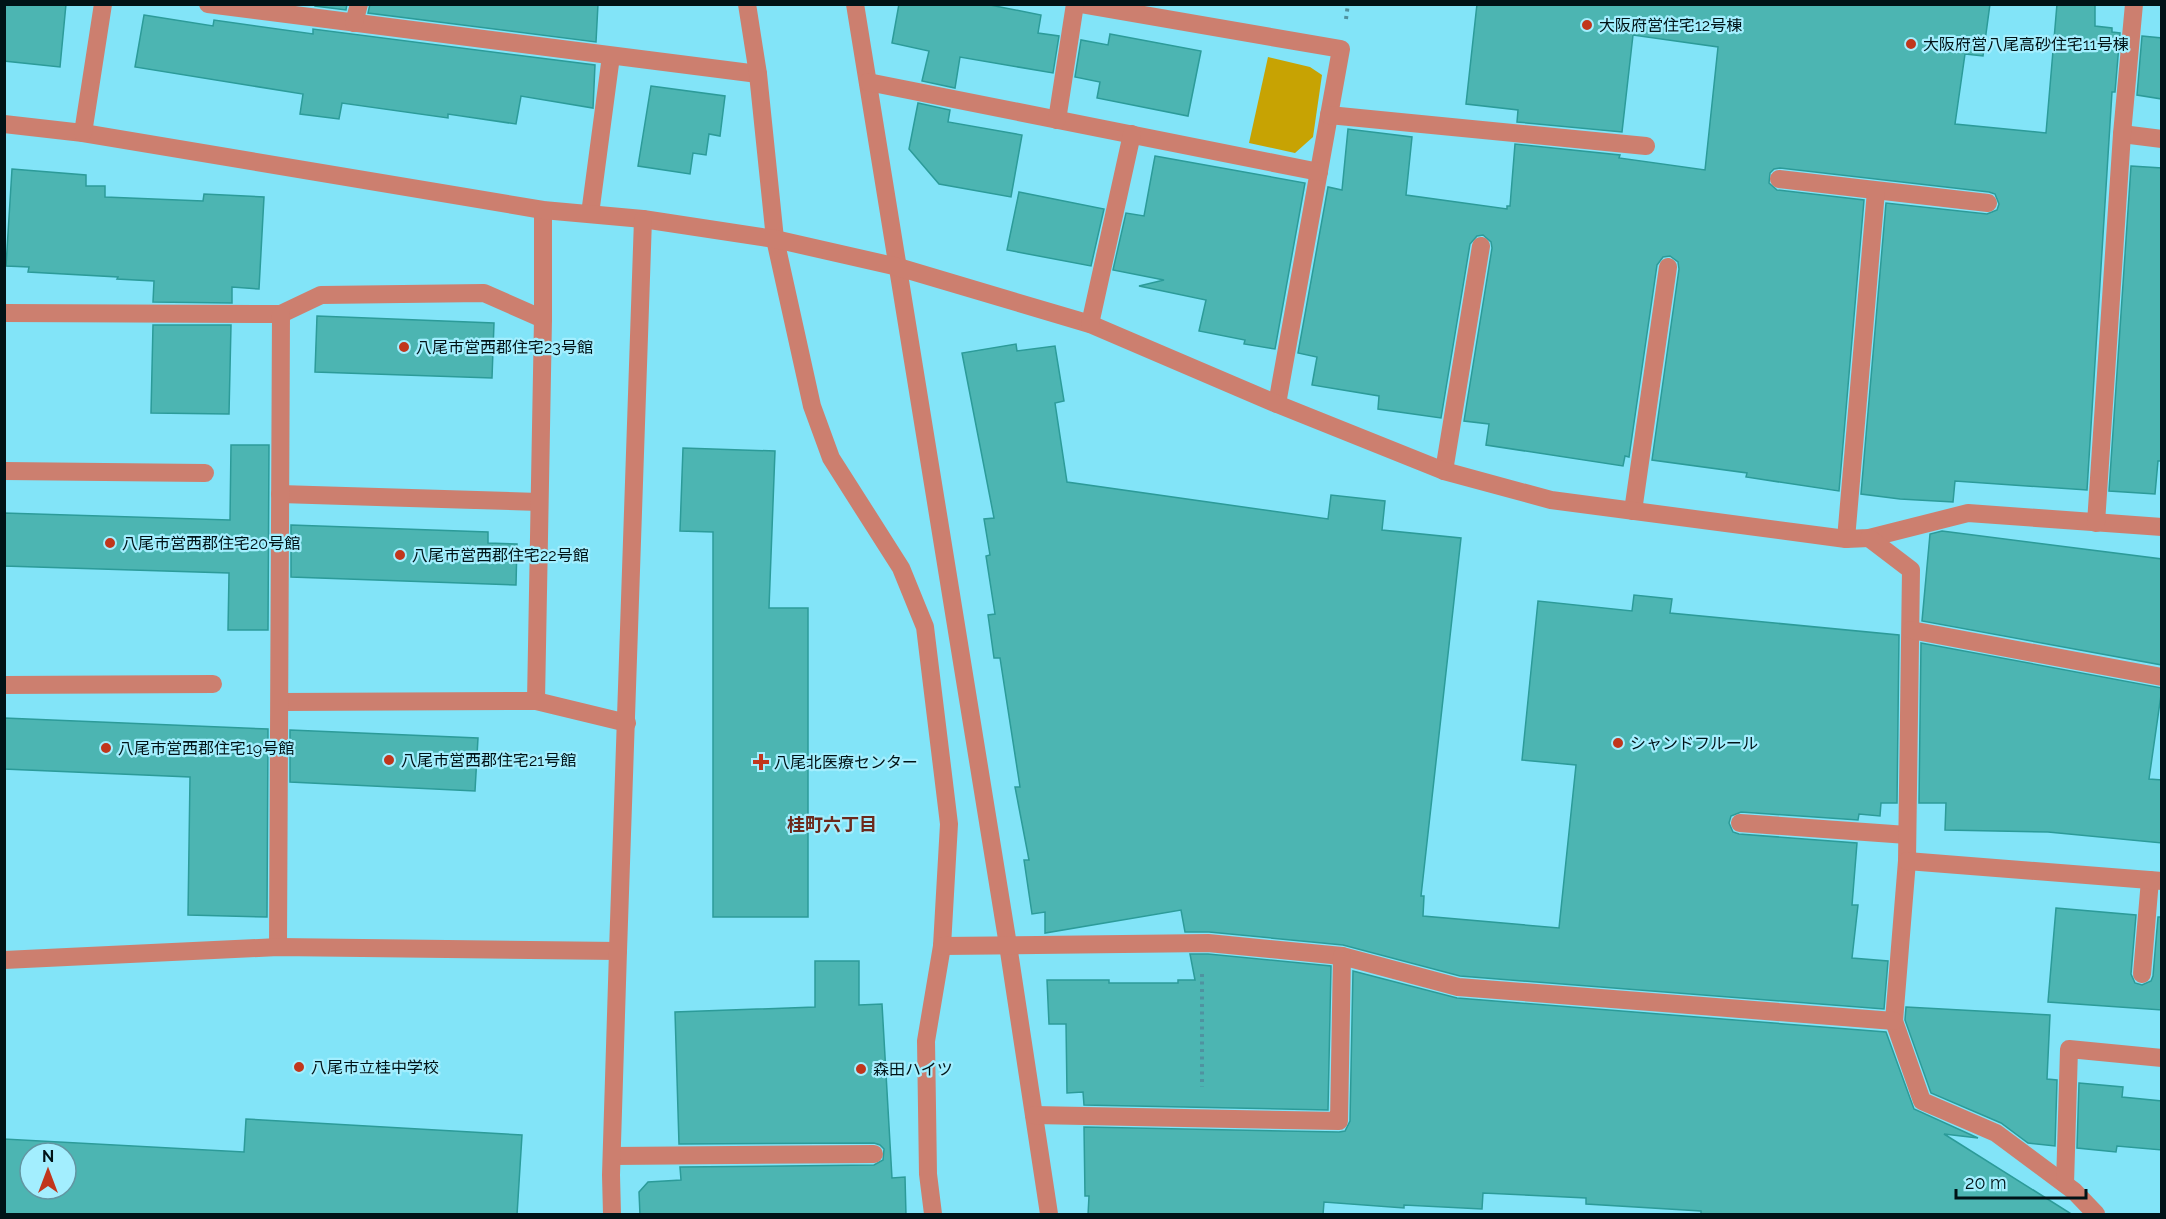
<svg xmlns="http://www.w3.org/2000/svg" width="2166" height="1219" font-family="Raleway,'Noto Sans JP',sans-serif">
<rect width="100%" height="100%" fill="#82e4f8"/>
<!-- green -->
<path fill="#c7a303" d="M 1268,57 L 1310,67 L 1322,75 L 1313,137 L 1295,153 L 1249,143 Z"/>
<!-- building -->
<g fill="#4cb5b2" stroke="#2c9b99" stroke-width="1.5" fill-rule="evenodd">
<path d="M 4,4 L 66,4 L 60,67 L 4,61 Z"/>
<path d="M 315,4 L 347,4 L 346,10 L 315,6 Z"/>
<path d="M 370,4 L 598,4 L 596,42 L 368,13 Z"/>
<path d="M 899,4 L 985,4 L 1041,15 L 1038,33 L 1059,36 L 1053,73 L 960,57 L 955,88 L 922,81 L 929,51 L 892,43 Z"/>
<path d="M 1477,4 L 1990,4 L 1983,56 L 1965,54 L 1955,124 L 2046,133 L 2057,4 L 2095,4 L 2095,26 L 2112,28 L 2112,32 L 2120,33 L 2115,92 L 2112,92 L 2087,490 L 1955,481 L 1953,502 L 1900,499 L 1861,494 L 1886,203 L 1987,214 L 1997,210 L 1999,204 L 1995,194 L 1989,192 L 1780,168 L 1774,169 L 1770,173 L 1769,183 L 1777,190 L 1864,200 L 1839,491 L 1746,477 L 1747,473 L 1652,460 L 1679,269 L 1678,262 L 1670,256 L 1663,257 L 1657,265 L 1629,457 L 1625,456 L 1623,466 L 1486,445 L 1489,424 L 1464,421 L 1492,248 L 1491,242 L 1483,235 L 1477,236 L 1470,244 L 1441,418 L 1378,409 L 1379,396 L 1312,385 L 1317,357 L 1298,353 L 1328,187 L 1342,190 L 1348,129 L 1412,137 L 1406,195 L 1507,209 L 1507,206 L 1510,206 L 1515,144 L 1620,155 L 1619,158 L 1705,170 L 1718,47 L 1633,35 L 1622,132 L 1517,122 L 1518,110 L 1466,104 Z"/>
<path d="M 144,15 L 213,26 L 214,20 L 313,34 L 313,29 L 595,65 L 593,108 L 521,96 L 516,124 L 448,114 L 448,118 L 342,103 L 339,119 L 300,114 L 303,94 L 135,67 Z"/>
<path d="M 1110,34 L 1201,51 L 1188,116 L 1097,98 L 1100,82 L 1075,77 L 1081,40 L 1108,45 Z"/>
<path d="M 2142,36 L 2162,38 L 2162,99 L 2137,95 Z"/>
<path d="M 651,86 L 725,96 L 720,136 L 709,134 L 706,155 L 693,153 L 690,174 L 638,166 Z"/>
<path d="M 918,103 L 950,110 L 948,122 L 1022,135 L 1011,197 L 939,184 L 909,149 Z"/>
<path d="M 1155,156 L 1305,183 L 1275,349 L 1244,344 L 1245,340 L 1199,331 L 1206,300 L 1139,286 L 1164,280 L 1113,270 L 1126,213 L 1144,216 Z"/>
<path d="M 2131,166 L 2162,168 L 2162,461 L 2158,461 L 2155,494 L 2109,491 Z"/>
<path d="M 12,169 L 86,175 L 86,186 L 105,186 L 105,197 L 203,201 L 204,194 L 264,197 L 259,289 L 232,287 L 232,303 L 153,302 L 154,281 L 117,279 L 118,277 L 28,272 L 29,267 L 6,266 Z"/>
<path d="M 1019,192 L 1104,209 L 1091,266 L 1007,250 Z"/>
<path d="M 317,316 L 494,323 L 492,378 L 315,372 Z"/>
<path d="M 153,325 L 231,325 L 229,414 L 151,413 Z"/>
<path d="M 1016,344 L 1017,351 L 1055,346 L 1064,401 L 1055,403 L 1067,482 L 1328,519 L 1331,495 L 1385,501 L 1382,530 L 1461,538 L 1421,896 L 1424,896 L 1423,916 L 1559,928 L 1576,765 L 1522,760 L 1538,601 L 1632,611 L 1634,595 L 1672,599 L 1670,613 L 1899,635 L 1897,803 L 1881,803 L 1880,816 L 1859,814 L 1858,820 L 1741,812 L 1731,816 L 1729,823 L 1733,832 L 1739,834 L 1857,843 L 1852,905 L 1858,905 L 1852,958 L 1888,961 L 1884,1009 L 1460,976 L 1343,945 L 1209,932 L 1185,932 L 1181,910 L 1045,933 L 1045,912 L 1032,914 L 1024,860 L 1029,860 L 1015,787 L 1020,787 L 1000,658 L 994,658 L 988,615 L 995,614 L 986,556 L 990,555 L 984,519 L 994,518 L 962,353 Z"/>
<path d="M 231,445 L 269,445 L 268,630 L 228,630 L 229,573 L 4,566 L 4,513 L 230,520 Z"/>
<path d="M 683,448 L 775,451 L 769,608 L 808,608 L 808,917 L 713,917 L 713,532 L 680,531 Z"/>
<path d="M 291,525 L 488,532 L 488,543 L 517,544 L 516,585 L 291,577 Z"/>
<path d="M 1942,531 L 2162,559 L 2162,665 L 1922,621 L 1930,534 Z"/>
<path d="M 1921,643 L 2162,688 L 2149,779 L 2162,780 L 2162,843 L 2048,832 L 1945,830 L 1946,803 L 1919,803 Z"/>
<path d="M 4,718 L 268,729 L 267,917 L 188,915 L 190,777 L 4,769 Z"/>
<path d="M 290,730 L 478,738 L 475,791 L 290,782 Z"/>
<path d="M 2056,908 L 2136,915 L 2131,974 L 2135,983 L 2142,985 L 2151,981 L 2153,976 L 2158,917 L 2162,917 L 2162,1010 L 2048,1002 Z"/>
<path d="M 1190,954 L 1208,954 L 1331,966 L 1328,1110 L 1084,1105 L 1083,1092 L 1067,1093 L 1066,1024 L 1049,1024 L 1047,980 L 1109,980 L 1109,983 L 1178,983 L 1178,980 L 1195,980 Z"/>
<path d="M 815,961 L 859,961 L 859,1005 L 882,1004 L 892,1178 L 905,1177 L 906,1215 L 640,1215 L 639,1192 L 648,1182 L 681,1180 L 680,1167 L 874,1165 L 883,1160 L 884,1149 L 880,1145 L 874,1143 L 679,1144 L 675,1012 L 815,1007 Z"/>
<path d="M 1353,971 L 1457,998 L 1886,1032 L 1914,1109 L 1978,1138 L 1944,1134 L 2073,1215 L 1701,1215 L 1701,1211 L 1586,1204 L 1586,1198 L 1483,1193 L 1482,1209 L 1404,1205 L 1404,1208 L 1324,1202 L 1323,1215 L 1088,1215 L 1089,1196 L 1085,1196 L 1084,1127 L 1339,1132 L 1345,1131 L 1350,1121 Z"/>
<path d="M 1906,1007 L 2050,1015 L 2047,1079 L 2057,1080 L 2055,1146 L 2028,1143 L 2001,1123 L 1931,1093 L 1905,1020 Z"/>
<path d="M 2079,1083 L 2123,1087 L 2122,1097 L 2162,1101 L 2162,1150 L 2117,1146 L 2116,1152 L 2077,1148 Z"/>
<path d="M 246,1119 L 522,1135 L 517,1215 L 4,1215 L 4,1139 L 244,1152 ZM 30,1153 L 66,1153 L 66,1189 L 30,1189 Z"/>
</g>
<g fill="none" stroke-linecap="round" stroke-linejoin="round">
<!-- path -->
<g stroke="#4f92a0" stroke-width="4" stroke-dasharray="3 4.5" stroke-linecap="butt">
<path d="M 1346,19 L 1348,4"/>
<path d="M 1202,974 L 1202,1087"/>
</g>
<!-- service -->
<g stroke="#cc7f6f" stroke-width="18">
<path d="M 1779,179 L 1988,203"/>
<path d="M 590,214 L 611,56"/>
<path d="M 4,313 L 281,314 L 321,295 L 484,293 L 543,319"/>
<path d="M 4,471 L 205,473"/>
<path d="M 1444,471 L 1481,246"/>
<path d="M 280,494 L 539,502"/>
<path d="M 1633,511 L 1668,267"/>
<path d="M 1846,539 L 1876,191"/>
<path d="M 4,685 L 213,684"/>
<path d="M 536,701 L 543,319 L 543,210"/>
<path d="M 280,702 L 536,701 L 627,723"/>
<path d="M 1740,823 L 1907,835"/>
<path d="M 278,947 L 281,314"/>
<path d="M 2142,974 L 2150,880"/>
<path d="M 612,1156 L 874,1154"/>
</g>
<!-- minor -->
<g stroke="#cc7f6f" stroke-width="18">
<path d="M 208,4 L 758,74"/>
<path d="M 747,4 L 758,74 L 775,239 L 812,406 L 831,458 L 901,568 L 925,627 L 949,824 L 942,946 L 926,1041 L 928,1174 L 933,1214"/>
<path d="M 855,4 L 1008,945 L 1049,1214"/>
<path d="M 1080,4 L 1341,49 L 1277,404"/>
<path d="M 354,23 L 359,4"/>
<path d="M 868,82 L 1319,172"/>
<path d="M 1329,115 L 1646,146"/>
<path d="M 1057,120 L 1075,4"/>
<path d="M 4,124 L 83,133 L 543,210 L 643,219 L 775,239 L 898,267 L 1090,324 L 1277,404 L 1444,471 L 1551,500 L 1846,539 L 1869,538 L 1968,513 L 2162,527"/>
<path d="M 83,133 L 103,4"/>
<path d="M 2122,134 L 2162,139"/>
<path d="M 1090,324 L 1132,134"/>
<path d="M 2096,523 L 2122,134 L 2134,4"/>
<path d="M 1869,538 L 1911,570 L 1907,861 L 1894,1021 L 1922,1101 L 1996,1133 L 2074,1191 L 2096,1214"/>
<path d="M 1911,630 L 2162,677"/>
<path d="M 1907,861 L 2162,881"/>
<path d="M 942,946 L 1208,943 L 1342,956 L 1458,987 L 1894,1021"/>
<path d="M 4,960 L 278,947 L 618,951"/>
<path d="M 1034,1115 L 1339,1121 L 1342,956"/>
<path d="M 2065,1184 L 2069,1049 L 2162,1058"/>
<path d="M 612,1214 L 611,1175 L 618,951 L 643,219"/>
</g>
</g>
<!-- markers -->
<g fill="#c1361c" stroke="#a3eefe" stroke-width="2">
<circle cx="1587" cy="25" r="6"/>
<circle cx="1911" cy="44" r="6"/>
<circle cx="404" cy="347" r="6"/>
<circle cx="110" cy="543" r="6"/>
<circle cx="400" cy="555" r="6"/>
<circle cx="1618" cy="743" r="6"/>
<circle cx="106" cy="748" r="6"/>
<circle cx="389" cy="760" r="6"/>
<path d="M758 753h6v6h6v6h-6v6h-6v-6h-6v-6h6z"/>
<circle cx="299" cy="1067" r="6"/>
<circle cx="861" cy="1069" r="6"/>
</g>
<g text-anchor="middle" stroke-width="4.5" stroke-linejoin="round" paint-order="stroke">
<!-- poi labels -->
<g font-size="16" fill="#001317" stroke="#a3eefe" text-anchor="start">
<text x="1599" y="31">大阪府営住宅12号棟</text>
<text x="1923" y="50">大阪府営八尾高砂住宅11号棟</text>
<text x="416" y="353">八尾市営西郡住宅23号館</text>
<text x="122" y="549">八尾市営西郡住宅20号館</text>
<text x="412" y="561">八尾市営西郡住宅22号館</text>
<text x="1630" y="749">シャンドフルール</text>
<text x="118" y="754">八尾市営西郡住宅19号館</text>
<text x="401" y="766">八尾市営西郡住宅21号館</text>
<text x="774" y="768">八尾北医療センター</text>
<text x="311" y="1073">八尾市立桂中学校</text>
<text x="873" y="1075">森田ハイツ</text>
</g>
<!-- neighbourhood labels -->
<g font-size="18" font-weight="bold" fill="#6c281b" stroke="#a3eefe">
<text x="832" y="831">桂町六丁目</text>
</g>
</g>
<!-- border -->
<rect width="2166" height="1219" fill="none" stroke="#001317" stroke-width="12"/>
<!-- north arrow -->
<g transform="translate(48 1171)"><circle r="28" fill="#a3eefe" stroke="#6296a2" stroke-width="1.5"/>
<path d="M0-4.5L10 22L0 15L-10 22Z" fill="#c1361c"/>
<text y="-9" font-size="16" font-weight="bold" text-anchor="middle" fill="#001317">N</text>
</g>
<!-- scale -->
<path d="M1956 1189v9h130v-9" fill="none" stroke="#001317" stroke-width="3"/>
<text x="1965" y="1189" font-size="18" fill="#001317" stroke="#a3eefe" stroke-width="4.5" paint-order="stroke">20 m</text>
</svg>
